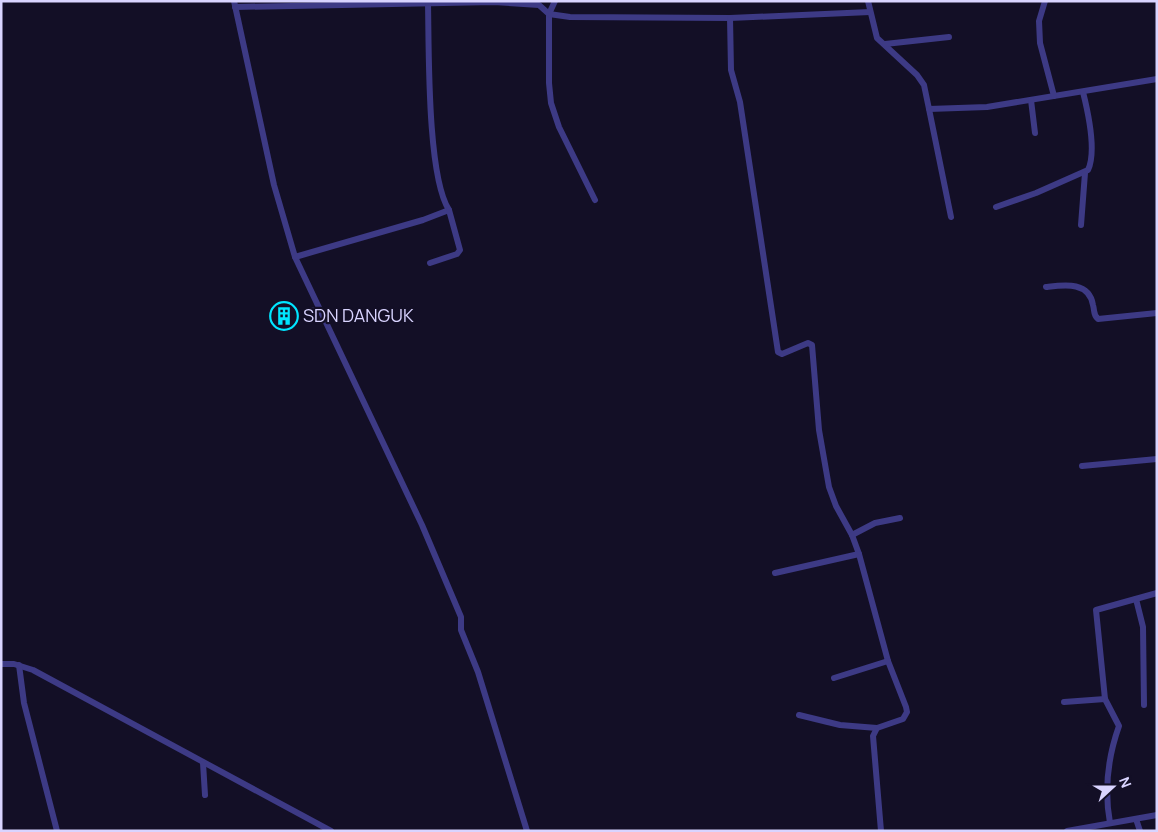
<svg xmlns="http://www.w3.org/2000/svg" width="1158" height="832" font-family="Manrope,sans-serif">
<rect width="100%" height="100%" fill="#130f26"/>
<g fill="none" stroke-linecap="round" stroke-linejoin="round">
<!-- street -->
<g stroke="#3d3a85" stroke-width="6">
<path d="M 234,1 L 274,185 L 295,257 L 422,525 L 461,617 L 461,630 L 478,672 L 527,831"/>
<path d="M 555,1 L 549,14 L 549,83 L 551,103 L 559,127 L 595,200"/>
<path d="M 868,1 L 877,38 L 917,75 L 924,85 L 929,109 L 987,107 L 1157,79"/>
<path d="M 1045,1 L 1039,21 L 1040,43 L 1054,96"/>
<path d="M 235,7 L 494,2 L 539,5 L 549,14 L 570,17 L 730,18 L 870,12"/>
<path d="M 730,18 L 731,70 L 740,102 L 778,352 L 782,354 L 808,343 L 812,345 L 819,430 L 829,487 L 836,506 L 852,535 L 859,554 L 888,661 L 906,707 L 907,712 L 903,719 L 877,728 L 873,736 L 881,831"/>
<path d="M 885,44 L 949,37"/>
<path d="M 1031,100 L 1035,133"/>
<path d="M 929,109 L 951,217"/>
<path d="M 996,207 L 1036,193 L 1088,170 C 1097,151 1088,112 1083,92"/>
<path d="M 1081,225 L 1085,173"/>
<path d="M 295,257 L 423,220 L 449,210 C 427,176 429,48 428,3"/>
<path d="M 430,263 L 457,254 L 460,250 L 449,210"/>
<path d="M 1046,287 C 1064,285 1089,281 1093,305 C 1095,312 1093,315 1098,319 L 1157,313"/>
<path d="M 309,311 L 319,310"/>
<path d="M 1082,466 L 1157,459"/>
<path d="M 852,535 L 875,523 L 900,518"/>
<path d="M 775,573 L 859,554"/>
<path d="M 1136,599 L 1143,627 L 1144,705"/>
<path d="M 1,664 L 14,664 L 33,670 L 331,831"/>
<path d="M 19,665 L 24,703 L 57,831"/>
<path d="M 834,678 L 888,661"/>
<path d="M 1064,702 L 1105,699"/>
<path d="M 799,715 L 840,725 L 877,728"/>
<path d="M 203,763 L 205,795"/>
<path d="M 1136,819 L 1140,831"/>
<path d="M 1110,823 C 1104,790 1108,757 1119,726 L 1105,699 L 1096,610 L 1157,593"/>
<path d="M 1067,831 L 1157,815"/>
</g>
</g>
<!-- icons -->
<defs>
<symbol id="building-ring" viewBox="-11 -11 22 22"><circle r="9.5" fill="#130f26" stroke="#00e5ff" stroke-width="1.5"/><path d="M-4-6H4V6H1V3H-1V6H-4ZM-2.5-4.3h1.7v1.8h-1.7ZM.8-4.3h1.7v1.8H.8ZM-2.5-1h1.7V.8h-1.7ZM.8-1h1.7V.8H.8Z" fill="#00e5ff"/></symbol>
</defs>
<g fill-rule="evenodd">
<use href="#building-ring" x="268" y="300" width="32" height="32"/>
</g>
<g text-anchor="middle" stroke-width="4.5" stroke-linejoin="round" paint-order="stroke">
<!-- poi labels -->
<g font-size="18" fill="#d9d4ff" stroke="#130f26" text-anchor="start">
<text x="303" y="322">SDN DANGUK</text>
</g>
</g>
<!-- border -->
<rect width="1158" height="832" fill="none" stroke="#d9d4ff" stroke-width="5"/>
<!-- north arrow -->
<g transform="translate(1113 787) rotate(69)" stroke="#130f26" stroke-width="4" paint-order="stroke">
<path d="M0-4L9 19L0 12L-9 19Z" fill="#d9d4ff"/>
<text y="-8" font-size="14" font-weight="bold" text-anchor="middle" fill="#d9d4ff">N</text>
</g>
</svg>
